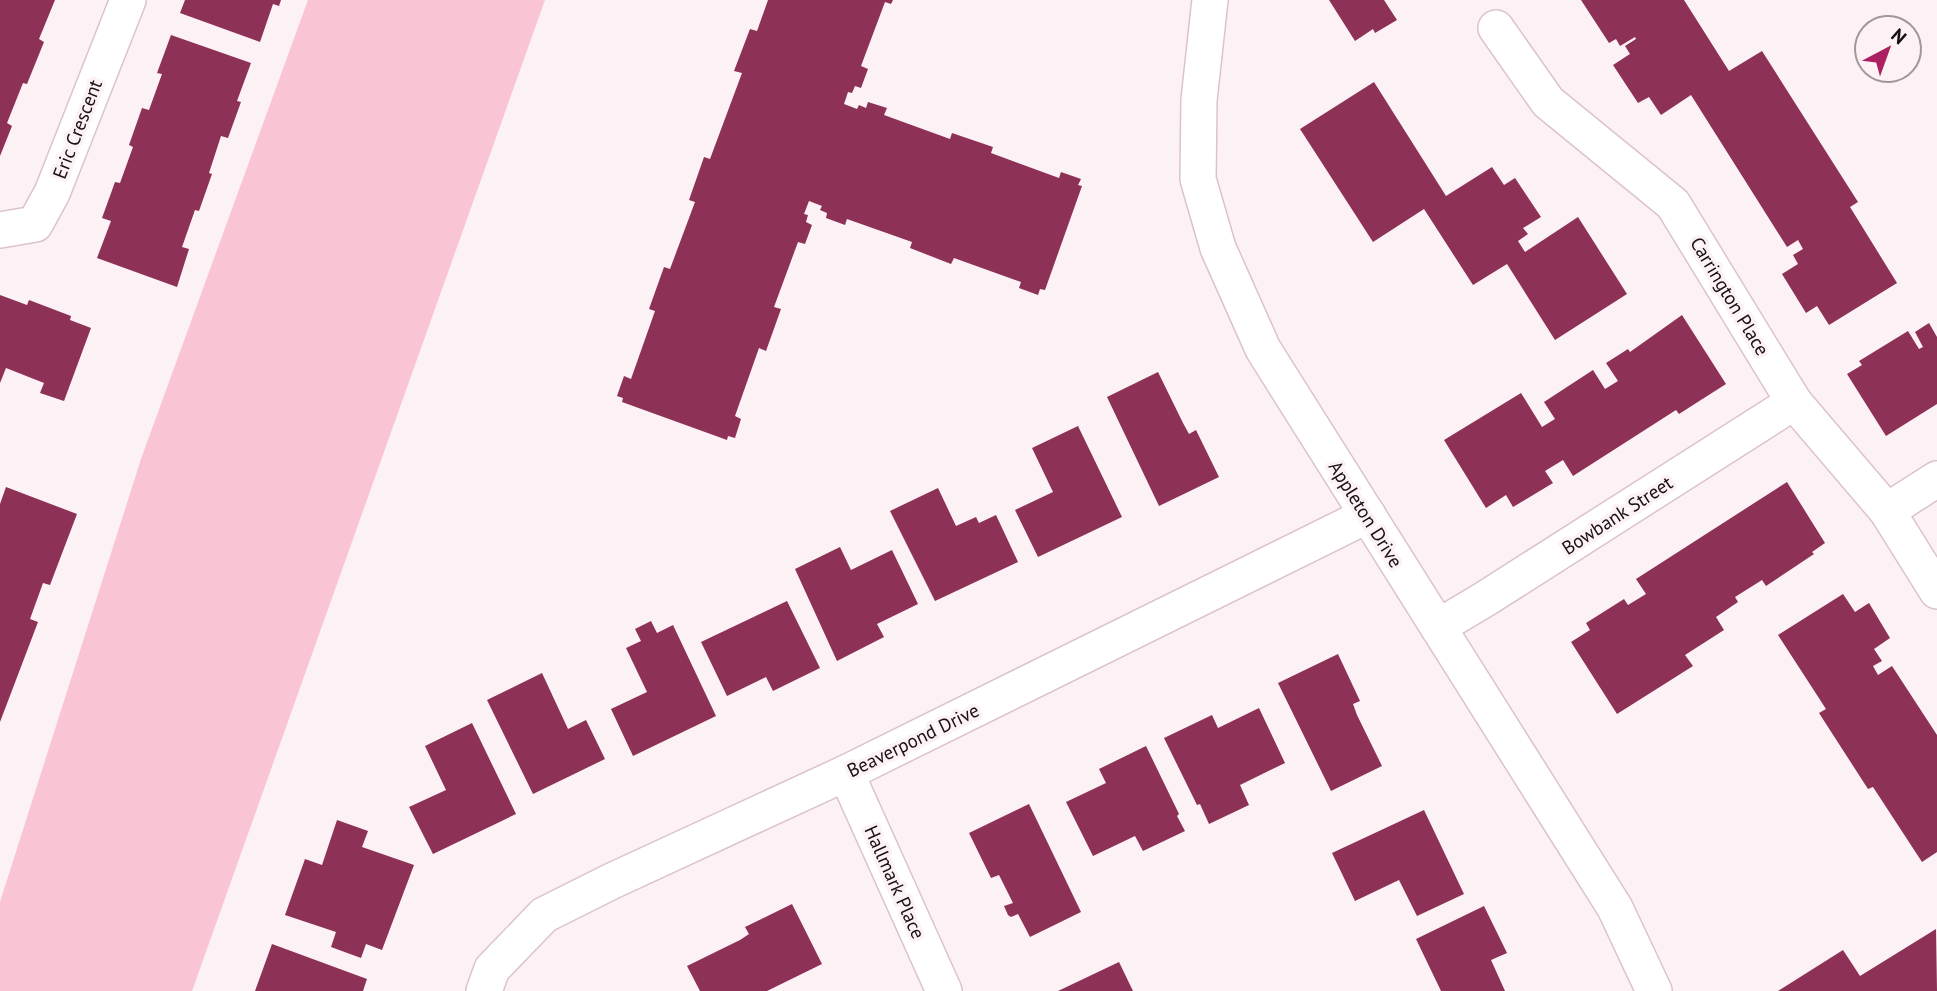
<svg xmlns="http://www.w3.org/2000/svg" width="1937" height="991" font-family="'PT Sans',sans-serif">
<rect width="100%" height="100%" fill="#fcf1f4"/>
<!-- green -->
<path fill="#f9c4d4" d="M 308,0 L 545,0 L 192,991 L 0,991 L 0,902 L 141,459 Z"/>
<!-- building -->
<g fill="#8d3156">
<path d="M 0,0 L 55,0 L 39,39 L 44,42 L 27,84 L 23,83 L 7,123 L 12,126 L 0,156 Z"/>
<path d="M 185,0 L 281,0 L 279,6 L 273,4 L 260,42 L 180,13 Z"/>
<path d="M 768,0 L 893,0 L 891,4 L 885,2 L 861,66 L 868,69 L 861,88 L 855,86 L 852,93 L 848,92 L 844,104 L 857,109 L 859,105 L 866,108 L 868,102 L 887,108 L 884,115 L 950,139 L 952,133 L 993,147 L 991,153 L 1059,178 L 1061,172 L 1081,179 L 1078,185 L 1082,186 L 1045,290 L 1040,289 L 1038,295 L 1019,288 L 1021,282 L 954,258 L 951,264 L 910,248 L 912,242 L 847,219 L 845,225 L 826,218 L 827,213 L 820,210 L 822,206 L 809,201 L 804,214 L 808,215 L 806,222 L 812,225 L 805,244 L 798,242 L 774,307 L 781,309 L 766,351 L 759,348 L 735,416 L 741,419 L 735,438 L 728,436 L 727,440 L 622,402 L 623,398 L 617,396 L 624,376 L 631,379 L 655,311 L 649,309 L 664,267 L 670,269 L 695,202 L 689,200 L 704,157 L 710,159 L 742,73 L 734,71 L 750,29 L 757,31 Z"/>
<path d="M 1329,0 L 1384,0 L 1397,20 L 1375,33 L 1373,29 L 1355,41 Z"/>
<path d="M 1581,0 L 1684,0 L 1729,71 L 1762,51 L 1858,202 L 1850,207 L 1897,283 L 1829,325 L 1817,306 L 1806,313 L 1782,274 L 1798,264 L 1793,255 L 1803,249 L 1798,240 L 1787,247 L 1691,95 L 1661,115 L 1649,97 L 1638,103 L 1613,65 L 1630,54 L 1625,46 L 1636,39 L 1635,37 L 1620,46 L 1616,39 L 1609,43 Z"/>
<path d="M 171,35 L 251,63 L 237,101 L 241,102 L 228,138 L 221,136 L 209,173 L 212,174 L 199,211 L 195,210 L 182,247 L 189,249 L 177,287 L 97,258 L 111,221 L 102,218 L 115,182 L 120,183 L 133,147 L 129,145 L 142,108 L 149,110 L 162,74 L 157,73 Z"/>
<path d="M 1374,82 L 1446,196 L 1492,167 L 1504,185 L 1515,178 L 1541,217 L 1523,228 L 1528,234 L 1518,241 L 1525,252 L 1578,217 L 1627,294 L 1555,340 L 1507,264 L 1473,285 L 1424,209 L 1373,242 L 1300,129 Z"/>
<path d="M 0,295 L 27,305 L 29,300 L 71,316 L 70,320 L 91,328 L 64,401 L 40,393 L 44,383 L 6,368 L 0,383 Z"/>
<path d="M 1682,315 L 1726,384 L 1679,414 L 1676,410 L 1573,476 L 1563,460 L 1545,471 L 1553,483 L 1513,507 L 1506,495 L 1486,508 L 1444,440 L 1521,393 L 1542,427 L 1555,419 L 1544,402 L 1593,370 L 1605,389 L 1618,381 L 1606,363 L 1628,349 L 1630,352 Z"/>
<path d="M 1929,323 L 1937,337 L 1937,404 L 1886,436 L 1847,374 L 1862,365 L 1859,361 L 1908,331 L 1919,349 L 1923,347 L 1915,332 Z"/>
<path d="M 1158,372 L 1183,423 L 1189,434 L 1196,430 L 1219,477 L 1159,506 L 1107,397 Z"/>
<path d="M 1078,426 L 1122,517 L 1038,557 L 1015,510 L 1053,492 L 1032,448 Z"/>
<path d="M 1787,482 L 1825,543 L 1812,552 L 1814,554 L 1766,586 L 1762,580 L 1735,597 L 1738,602 L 1716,617 L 1724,630 L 1685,655 L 1693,666 L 1617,714 L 1571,642 L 1590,630 L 1586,623 L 1624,599 L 1628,605 L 1646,594 L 1636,579 Z"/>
<path d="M 6,487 L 77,514 L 50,585 L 43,583 L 30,619 L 38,622 L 0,722 L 0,504 Z"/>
<path d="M 938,488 L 956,526 L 976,517 L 979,523 L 996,515 L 1018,562 L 935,601 L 890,511 Z"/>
<path d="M 840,547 L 851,570 L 892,550 L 918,604 L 877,624 L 884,637 L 837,661 L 795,569 Z"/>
<path d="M 1843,594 L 1855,612 L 1869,603 L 1890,638 L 1874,649 L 1882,661 L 1873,666 L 1878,675 L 1892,666 L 1937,735 L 1937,852 L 1922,862 L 1873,787 L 1868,789 L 1819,713 L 1826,709 L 1778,635 Z"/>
<path d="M 787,601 L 820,668 L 773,691 L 766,677 L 727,696 L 701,642 Z"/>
<path d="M 651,621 L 657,633 L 673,625 L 716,716 L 633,756 L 611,709 L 647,692 L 626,648 L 641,641 L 635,629 Z"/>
<path d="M 1338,654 L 1360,701 L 1353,704 L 1357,715 L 1382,766 L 1331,791 L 1278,683 Z"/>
<path d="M 542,673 L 568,729 L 586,720 L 605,759 L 533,794 L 487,700 Z"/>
<path d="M 1259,708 L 1285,763 L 1240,785 L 1249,805 L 1209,824 L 1200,804 L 1197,805 L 1164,738 L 1212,715 L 1218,728 Z"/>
<path d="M 472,723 L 516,814 L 433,854 L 409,807 L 446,790 L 425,746 Z"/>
<path d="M 1146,746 L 1179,814 L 1177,816 L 1185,831 L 1143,851 L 1135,836 L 1093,856 L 1066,802 L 1106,783 L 1099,769 Z"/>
<path d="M 1029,804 L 1081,912 L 1030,937 L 1018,914 L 1011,917 L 1008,915 L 1004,906 L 1013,903 L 999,875 L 991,878 L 969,833 Z"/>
<path d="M 1424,810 L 1464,894 L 1417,916 L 1399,880 L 1355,901 L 1332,853 Z"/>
<path d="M 337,820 L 368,831 L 362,847 L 414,865 L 382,950 L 366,944 L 361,958 L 331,947 L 336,932 L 285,915 L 305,859 L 322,865 Z"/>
<path d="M 792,904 L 822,964 L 767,991 L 700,991 L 687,966 L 740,940 L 749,934 L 745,927 Z"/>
<path d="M 1484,906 L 1507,953 L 1491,960 L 1505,991 L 1441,991 L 1416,939 Z"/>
<path d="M 1936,929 L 1937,991 L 1778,991 L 1843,950 L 1860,976 Z"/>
<path d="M 272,944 L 367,979 L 363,991 L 255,991 Z"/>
<path d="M 1119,962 L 1133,991 L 1058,991 Z"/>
</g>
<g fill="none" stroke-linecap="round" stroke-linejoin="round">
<defs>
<g id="street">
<path d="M 1210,0 L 1199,100 L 1198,179 L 1218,248 L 1263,349 L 1615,908 L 1654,991"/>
<path d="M 1496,28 L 1548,102 L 1673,204 L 1794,402 L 1887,511 L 1937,591"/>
<path d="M 0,230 L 35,224 L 52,193 L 128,0"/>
<path d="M 1887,511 L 1937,479"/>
<path d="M 1438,627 L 1485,599 L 1794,402"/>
<path d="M 846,773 L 944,991"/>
<path d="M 484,991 L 492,969 L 544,915 L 612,881 L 846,773 L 1368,515"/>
</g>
</defs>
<!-- street casing -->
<use href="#street" stroke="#dcc3ca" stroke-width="38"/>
<!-- street -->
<use href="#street" stroke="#fff" stroke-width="35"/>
</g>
<g text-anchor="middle" stroke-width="7" stroke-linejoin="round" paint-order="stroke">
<!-- street labels -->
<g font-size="19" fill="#180f12" stroke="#fcf1f4">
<text transform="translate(77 129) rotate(-69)" y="7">Eric Crescent</text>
<text transform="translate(1730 296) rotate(59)" y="7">Carrington Place</text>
<text transform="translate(1366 514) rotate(58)" y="7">Appleton Drive</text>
<text transform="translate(1617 515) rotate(-33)" y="7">Bowbank Street</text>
<text transform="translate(913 740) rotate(-26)" y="7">Beaverpond Drive</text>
<text transform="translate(895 882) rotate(66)" y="7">Hallmark Place</text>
</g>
</g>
<!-- north arrow -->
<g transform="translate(1888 49) rotate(41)"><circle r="33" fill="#fcf1f4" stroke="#a1979a" stroke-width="2"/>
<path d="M0-5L12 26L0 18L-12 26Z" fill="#ac2061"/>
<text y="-10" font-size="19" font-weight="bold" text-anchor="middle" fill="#180f12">N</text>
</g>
</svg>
